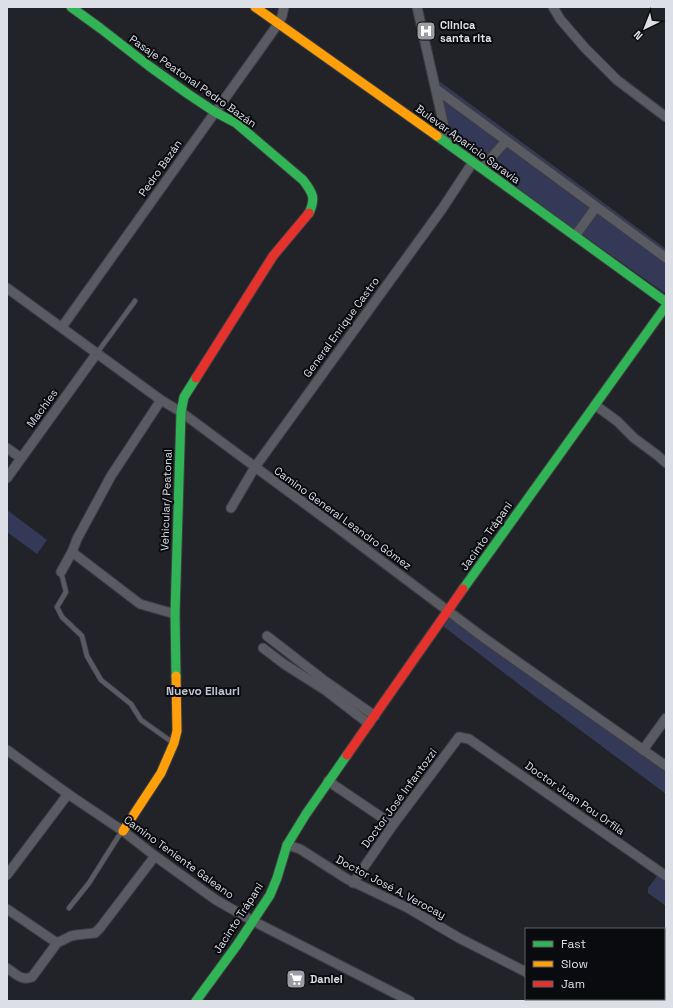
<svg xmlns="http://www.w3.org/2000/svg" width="673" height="1008" font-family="'Space Grotesk',sans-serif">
<rect width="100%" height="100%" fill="#222328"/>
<!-- green -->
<g fill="#353958">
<path d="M 439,81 L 666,249 L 666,294 L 457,146 L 452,139 Z"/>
<path d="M 7,510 L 47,540 L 37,554 L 7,532 Z"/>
<path d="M 448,611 L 666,766 L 666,794 L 533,695 L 439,623 Z"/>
<path d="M 658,875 L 666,882 L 666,906 L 648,893 L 648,888 Z"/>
</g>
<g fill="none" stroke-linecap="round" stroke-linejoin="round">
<defs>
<g id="lane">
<path d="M 97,353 L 135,301"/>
<path d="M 61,572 L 66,592 L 57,607 L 62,617 L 82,636 L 87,656 L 101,680 L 131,704 L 141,720 L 172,742"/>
<path d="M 69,908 L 89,883 L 118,837 L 122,832"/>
</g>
<g id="street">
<path d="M 417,7 L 448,144"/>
<path d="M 553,7 L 560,19 L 585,48 L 617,80 L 666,117"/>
<path d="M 436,89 L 666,258"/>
<path d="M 482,168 L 506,141"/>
<path d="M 575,236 L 596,207"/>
<path d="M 7,288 L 161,400 L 181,412 L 335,526 L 484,638 L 666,766"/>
<path d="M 62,327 L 278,24 L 282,16 L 284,7"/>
<path d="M 595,405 L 617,421 L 634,438 L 657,455 L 666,463"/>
<path d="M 7,448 L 21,458"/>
<path d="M 7,478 L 97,353"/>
<path d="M 231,508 L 255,467 L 442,209 L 473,162"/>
<path d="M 72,552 L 140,604 L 175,614"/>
<path d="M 61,572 L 72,552 L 77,539 L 111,476 L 161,400"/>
<path d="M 267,636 L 325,681 L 375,716"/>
<path d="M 263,648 L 284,664 L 325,690 L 369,724"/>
<path d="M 7,750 L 68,794 L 123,831 L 155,856 L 216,900 L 253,921 L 410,1001"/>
<path d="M 643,750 L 666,718"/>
<path d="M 328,781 L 393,825"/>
<path d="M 287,845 L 300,849 L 347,879 L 408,908 L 459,938 L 526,972"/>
<path d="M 7,875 L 68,794"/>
<path d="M 353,883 L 393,825 L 459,737 L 469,739 L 666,876"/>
<path d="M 7,909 L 57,943"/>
<path d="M 664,954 L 666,952"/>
<path d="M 664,963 L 666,964"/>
<path d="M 7,968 C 16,974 21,981 32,977 L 57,943 L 71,936 L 76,935 L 95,933 L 100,928 L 155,856"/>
<path d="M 582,999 L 586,1001"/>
<path d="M 627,1001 L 628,999"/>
</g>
<g id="fast">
<path d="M 71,7 L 100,28 L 149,66 L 188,94 L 215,112 L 236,123 L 303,180 C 313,193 316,198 309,213"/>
<path d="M 437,136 L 666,302"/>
<path d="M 463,589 L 666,306"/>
<path d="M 176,676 L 175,614 L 181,412 L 184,397 L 196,378"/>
<path d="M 196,1001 L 237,945 L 270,895 L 277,878 L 287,845 L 306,814 L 347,755"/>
</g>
<g id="slow">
<path d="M 255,7 L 437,136"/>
<path d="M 123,831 L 161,773 L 174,743 L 177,731 L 176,676"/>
</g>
<g id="jam">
<path d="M 196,378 L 273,256 L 309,213"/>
<path d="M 347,755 L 463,589"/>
</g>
</defs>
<!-- lane casing -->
<use href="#lane" stroke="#3d3e42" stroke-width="6"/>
<!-- street casing -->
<use href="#street" stroke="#3d3e42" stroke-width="11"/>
<!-- fast casing -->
<use href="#fast" stroke="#3d3e42" stroke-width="11"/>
<!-- slow casing -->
<use href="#slow" stroke="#3d3e42" stroke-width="11"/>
<!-- jam casing -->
<use href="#jam" stroke="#3d3e42" stroke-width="11"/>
<!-- lane -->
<use href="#lane" stroke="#595a62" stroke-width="4.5"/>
<!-- street -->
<use href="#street" stroke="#595a62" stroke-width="9"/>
<!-- fast -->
<use href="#fast" stroke="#30b455" stroke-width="9"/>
<!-- slow -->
<use href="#slow" stroke="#ff9f0a" stroke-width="9"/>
<!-- jam -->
<use href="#jam" stroke="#e5322d" stroke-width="9"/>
</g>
<!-- icons -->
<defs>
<symbol id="hospital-square" viewBox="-11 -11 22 22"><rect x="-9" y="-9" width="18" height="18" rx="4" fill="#9c9da4" stroke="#0a0b0f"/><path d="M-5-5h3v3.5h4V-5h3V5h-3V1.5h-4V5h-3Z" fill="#fff"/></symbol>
<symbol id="supermarket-square" viewBox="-11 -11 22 22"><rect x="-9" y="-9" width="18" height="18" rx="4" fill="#9c9da4" stroke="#0a0b0f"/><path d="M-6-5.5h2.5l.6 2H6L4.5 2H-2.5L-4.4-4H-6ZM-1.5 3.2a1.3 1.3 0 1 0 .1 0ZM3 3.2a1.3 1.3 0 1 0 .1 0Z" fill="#fff"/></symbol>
</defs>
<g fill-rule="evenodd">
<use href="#hospital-square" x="415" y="20" width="22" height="22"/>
<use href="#supermarket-square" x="285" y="968" width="22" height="22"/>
</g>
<g text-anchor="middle" stroke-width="4" stroke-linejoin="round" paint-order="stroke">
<!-- poi labels -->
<g font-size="11" font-weight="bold" fill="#dddfe6" stroke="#0a0b0f" text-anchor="start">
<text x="440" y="29">Clinica<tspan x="440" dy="13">santa rita</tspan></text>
<text x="310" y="983">Daniel</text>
</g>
<!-- street labels -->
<g font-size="11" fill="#dddfe6" stroke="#0a0b0f">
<text transform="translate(193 81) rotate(35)" y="4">Pasaje Peatonal Pedro Bazán</text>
<text transform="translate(468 144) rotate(36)" y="4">Bulevar Aparicio Saravia</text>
<text transform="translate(160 168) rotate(-55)" y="4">Pedro Bazán</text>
<text transform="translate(341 327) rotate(-54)" y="4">General Enrique Castro</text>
<text transform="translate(42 408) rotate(-54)" y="4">Machies</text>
<text transform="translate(166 500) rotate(-88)" y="4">Vehicular/ Peatonal</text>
<text transform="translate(343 518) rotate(36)" y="4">Camino General Leandro Gómez</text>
<text transform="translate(486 536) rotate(-55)" y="4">Jacinto Trápani</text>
<text transform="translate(399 798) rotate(-54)" y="4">Doctor José Infantozzi</text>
<text transform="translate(575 798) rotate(35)" y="4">Doctor Juan Pou Orfila</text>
<text transform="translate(179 857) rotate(36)" y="4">Camino Teniente Galeano</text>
<text transform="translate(391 887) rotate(28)" y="4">Doctor José A. Verocay</text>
<text transform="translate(238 918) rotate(-57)" y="4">Jacinto Trápani</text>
</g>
<!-- neighbourhood labels -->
<g font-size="12" font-weight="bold" fill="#bfc2d0" stroke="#0a0b0f">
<text x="203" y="695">Nuevo Ellauri</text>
</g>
</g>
<!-- border -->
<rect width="673" height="1008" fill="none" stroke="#dddfe6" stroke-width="16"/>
<!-- legend -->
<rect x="525" y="928" width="140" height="72" fill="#0a0b0f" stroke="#5e6065"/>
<rect x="533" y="941" width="20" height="6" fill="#30b455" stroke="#5e6065"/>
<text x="561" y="948" font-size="12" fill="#dddfe6">Fast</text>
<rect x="533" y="961" width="20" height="6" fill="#ff9f0a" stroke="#5e6065"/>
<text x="561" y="968" font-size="12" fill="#dddfe6">Slow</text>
<rect x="533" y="981" width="20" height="6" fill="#e5322d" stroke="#5e6065"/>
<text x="561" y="988" font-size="12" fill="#dddfe6">Jam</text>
<!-- north arrow -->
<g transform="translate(645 28) rotate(223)" stroke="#0a0b0f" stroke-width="3" paint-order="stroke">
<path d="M0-3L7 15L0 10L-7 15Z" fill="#dddfe6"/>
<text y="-6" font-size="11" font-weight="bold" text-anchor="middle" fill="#dddfe6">N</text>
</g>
</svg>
